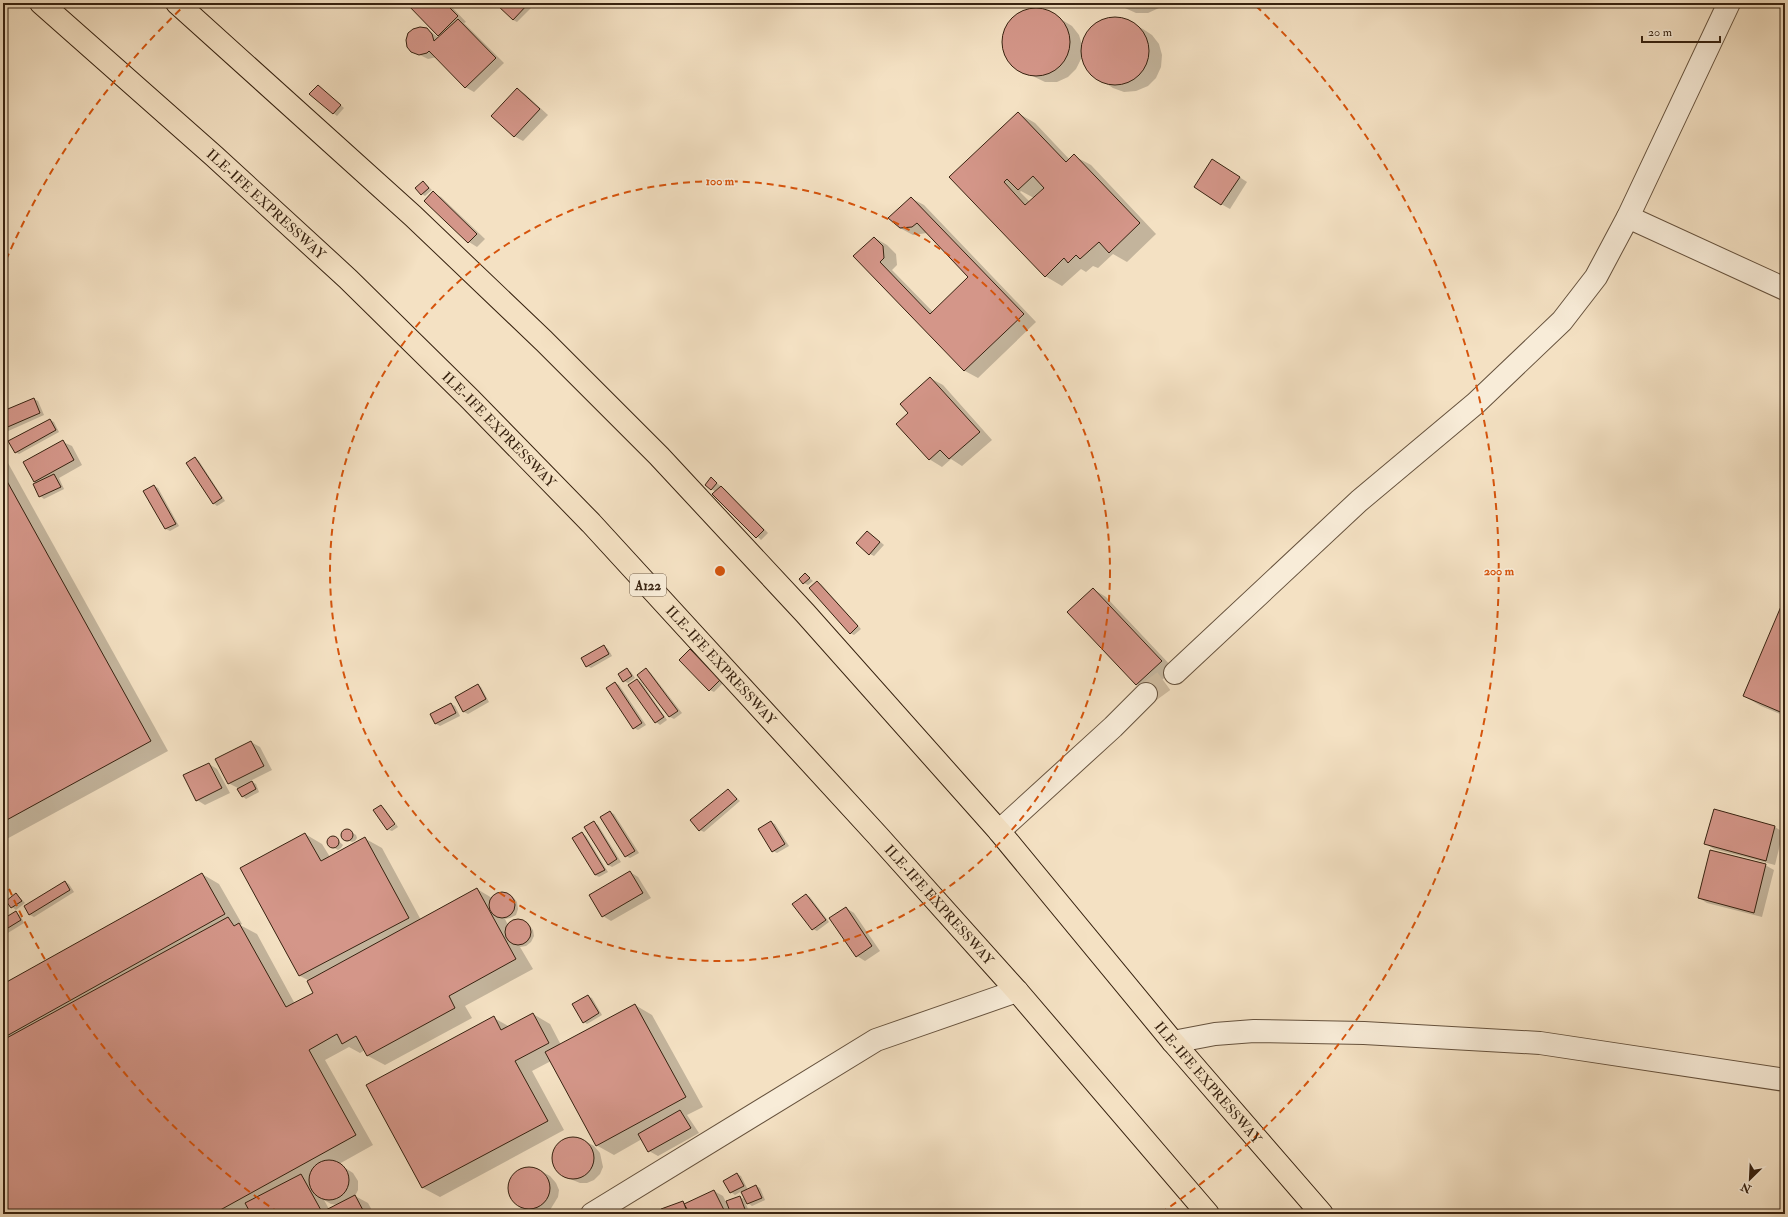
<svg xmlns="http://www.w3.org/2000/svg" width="1788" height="1217" font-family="'IM FELL Double Pica',serif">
<rect width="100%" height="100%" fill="#f4e1c3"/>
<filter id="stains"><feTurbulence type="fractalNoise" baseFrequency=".005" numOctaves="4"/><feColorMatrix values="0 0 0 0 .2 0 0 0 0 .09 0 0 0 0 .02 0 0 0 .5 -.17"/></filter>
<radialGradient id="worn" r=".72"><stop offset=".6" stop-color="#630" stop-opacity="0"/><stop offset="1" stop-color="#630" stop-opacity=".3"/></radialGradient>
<!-- shadow -->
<g fill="#0003" fill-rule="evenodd">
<path d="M 408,3 L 448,3 L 466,22 L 464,23 L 504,63 L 474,92 L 465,87 L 437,57 L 428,59 L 412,51 L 427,29 L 439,38 L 441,36 Z"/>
<path d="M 500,3 L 528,3 L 532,7 L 517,22 L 513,20 Z"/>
<path d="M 561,3 L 570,3 L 566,6 Z"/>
<path d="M 1114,3 L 1164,3 L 1159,8 L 1148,13 L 1136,13 Z"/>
<path d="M 1038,9 L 1049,12 L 1072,26 L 1079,35 L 1083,48 L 1084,41 L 1089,31 L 1097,24 L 1107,19 L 1118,18 L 1129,21 L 1143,29 L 1152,35 L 1159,44 L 1162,55 L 1161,67 L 1156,78 L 1148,86 L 1136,91 L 1124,92 L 1113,88 L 1090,73 L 1085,63 L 1083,55 L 1076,69 L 1068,77 L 1057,82 L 1045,82 L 1020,70 L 1011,64 L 1005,54 L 1002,43 L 1004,32 L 1009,22 L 1017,14 L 1027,10 Z"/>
<path d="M 318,86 L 344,108 L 337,116 L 333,113 Z"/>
<path d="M 517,89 L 525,94 L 548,115 L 523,141 L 514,136 Z"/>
<path d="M 1018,113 L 1035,123 L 1070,160 L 1074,156 L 1091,165 L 1156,234 L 1127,262 L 1113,254 L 1098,268 L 1093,266 L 1086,272 L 1081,269 L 1062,286 L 1045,276 L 951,177 ZM 1021,191 L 1034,198 L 1030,202 L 1020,192 Z"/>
<path d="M 1221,165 L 1247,182 L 1230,209 L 1221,204 Z"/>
<path d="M 423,182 L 432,190 L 425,196 L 422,194 Z"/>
<path d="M 433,193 L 441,197 L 485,239 L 477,247 L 469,242 L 425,201 Z"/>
<path d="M 911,198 L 924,205 L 1036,322 L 978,378 L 965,371 L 855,256 L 875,238 L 887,245 L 896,254 L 897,265 L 892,270 L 933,312 L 969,277 L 927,233 L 913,235 L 900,228 Z"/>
<path d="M 930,378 L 943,385 L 992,440 L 962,466 L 951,459 L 942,467 L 929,459 L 910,413 Z"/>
<path d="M 34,399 L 38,401 L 44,415 L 6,432 L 3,430 L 3,412 Z"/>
<path d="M 50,420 L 54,422 L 59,432 L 19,454 L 15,452 Z"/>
<path d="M 63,442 L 72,446 L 82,465 L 59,478 L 64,489 L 44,499 L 40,496 L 37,483 L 35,482 L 24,463 Z"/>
<path d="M 3,454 L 168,751 L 3,841 Z"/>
<path d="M 195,458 L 199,461 L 225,501 L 217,506 L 213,503 Z"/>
<path d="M 711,479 L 725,489 L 768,533 L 761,540 L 714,494 L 716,492 L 711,489 Z"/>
<path d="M 154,486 L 158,488 L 179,526 L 170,531 L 166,529 L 145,491 Z"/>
<path d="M 871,534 L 884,545 L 874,556 L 870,554 Z"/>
<path d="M 805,574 L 813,581 L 808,585 L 804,583 Z"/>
<path d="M 817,582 L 821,584 L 861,629 L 854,635 L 850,633 Z"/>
<path d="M 1093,589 L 1106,597 L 1174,669 L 1150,691 L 1137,684 Z"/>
<path d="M 1785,600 L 1785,716 L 1761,706 L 1744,696 Z"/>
<path d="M 604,646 L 608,649 L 612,656 L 591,668 L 587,666 Z"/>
<path d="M 690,650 L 723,683 L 714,692 L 710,690 Z"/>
<path d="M 627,669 L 631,672 L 635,678 L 628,683 L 624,681 Z"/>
<path d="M 646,670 L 650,672 L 682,713 L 674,719 L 670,717 L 639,675 Z"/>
<path d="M 637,680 L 641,682 L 667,720 L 660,725 L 656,722 Z"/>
<path d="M 615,683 L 619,685 L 646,725 L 638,730 L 634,728 Z"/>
<path d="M 478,685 L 481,687 L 489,702 L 468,714 L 464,712 L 456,697 Z"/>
<path d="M 451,704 L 455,706 L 460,716 L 440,726 L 436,724 L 431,714 Z"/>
<path d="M 251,742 L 260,747 L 272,770 L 250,781 L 256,784 L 259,792 L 246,799 L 242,796 L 238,788 L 228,783 Z"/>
<path d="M 209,764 L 217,769 L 230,793 L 205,805 L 197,800 Z"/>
<path d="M 728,790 L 740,801 L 704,832 L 700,830 Z"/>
<path d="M 381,806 L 385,809 L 395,823 L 388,828 Z"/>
<path d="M 1715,811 L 1775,827 L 1783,832 L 1775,865 L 1714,849 L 1706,844 Z"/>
<path d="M 610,812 L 614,814 L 639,853 L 630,858 L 626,856 Z"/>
<path d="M 771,822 L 775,824 L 789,846 L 777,853 L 773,851 Z"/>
<path d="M 594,823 L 598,825 L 621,862 L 612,867 L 608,865 Z"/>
<path d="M 396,824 L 398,827 L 392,831 L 389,830 Z"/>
<path d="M 345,830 L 348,830 L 356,835 L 357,838 L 355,841 L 352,842 L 344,838 L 342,834 Z"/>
<path d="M 582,833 L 586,836 L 608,872 L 599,877 L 595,875 Z"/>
<path d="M 305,834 L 322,844 L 330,857 L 364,838 L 382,848 L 421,920 L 477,889 L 492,898 L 497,894 L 503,893 L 513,897 L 517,902 L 518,909 L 516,915 L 510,918 L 505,919 L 508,925 L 513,921 L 518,920 L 529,925 L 533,930 L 534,936 L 531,942 L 526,946 L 520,947 L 533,969 L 465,1006 L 472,1018 L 385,1065 L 368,1056 L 365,1050 L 360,1053 L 349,1047 L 325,1060 L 373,1145 L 339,1164 L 353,1173 L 358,1181 L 358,1190 L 355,1196 L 368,1203 L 374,1214 L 253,1214 L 251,1212 L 247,1214 L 3,1214 L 3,985 L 202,874 L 219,884 L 242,924 L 240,925 L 257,934 L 295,1004 L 315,993 L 308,980 L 300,976 L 241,868 ZM 324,1200 L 331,1204 L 338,1205 L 329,1209 Z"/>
<path d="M 334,837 L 343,845 L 341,848 L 338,850 L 329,845 L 328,841 L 330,838 Z"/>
<path d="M 1765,865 L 1774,870 L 1762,917 L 1707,903 L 1699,898 Z"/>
<path d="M 630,872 L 638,877 L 651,898 L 611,921 L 603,916 Z"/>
<path d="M 65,882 L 69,884 L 74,892 L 34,917 L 30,915 L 25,907 Z"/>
<path d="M 17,895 L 25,903 L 16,910 L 12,907 Z"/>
<path d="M 806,895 L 810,897 L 829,922 L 817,931 L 813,929 Z"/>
<path d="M 846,908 L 854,913 L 880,951 L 865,961 L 857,956 Z"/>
<path d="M 16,913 L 20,915 L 24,923 L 3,936 L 3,920 Z"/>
<path d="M 588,996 L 592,998 L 602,1015 L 587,1024 L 584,1022 Z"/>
<path d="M 635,1005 L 652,1015 L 703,1107 L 687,1115 L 699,1133 L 658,1156 L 649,1151 L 642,1139 L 614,1155 L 596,1145 L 551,1061 L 532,1071 L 564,1130 L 440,1197 L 423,1188 L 367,1086 L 494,1018 L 510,1027 L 533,1014 L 550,1024 L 561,1045 Z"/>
<path d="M 568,1138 L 577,1138 L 585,1141 L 594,1146 L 600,1153 L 603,1167 L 600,1174 L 594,1180 L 587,1183 L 580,1183 L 563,1176 L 558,1170 L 554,1163 L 553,1156 L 555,1148 L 561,1141 Z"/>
<path d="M 524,1168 L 533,1168 L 541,1171 L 550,1176 L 556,1183 L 559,1190 L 558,1197 L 550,1210 L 543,1213 L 536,1213 L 519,1205 L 513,1200 L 509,1193 L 509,1185 L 511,1178 L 517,1171 Z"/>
<path d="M 737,1174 L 741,1176 L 748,1190 L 756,1186 L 760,1188 L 765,1200 L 752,1206 L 748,1203 L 742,1191 L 735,1195 L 731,1192 Z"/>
<path d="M 714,1191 L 723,1196 L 726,1202 L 740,1197 L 744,1199 L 750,1214 L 663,1214 L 683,1202 L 686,1204 Z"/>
</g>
<!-- building -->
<g fill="#d49689" stroke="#372210" fill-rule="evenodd">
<path d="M 406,3 L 445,3 L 458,16 L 438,36 Z"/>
<path d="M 499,3 L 527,3 L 528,4 L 513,20 L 497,5 Z"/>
<path d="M 1113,3 L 1141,3 L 1135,6 L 1122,6 Z"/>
<circle cx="1036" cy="42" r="34"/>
<circle cx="1115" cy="51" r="34"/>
<path d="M 458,19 L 496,58 L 465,88 L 429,51 L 427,53 L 419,55 L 411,52 L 407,47 L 406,40 L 408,33 L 413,29 L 420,27 L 427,28 L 432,34 L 434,41 Z"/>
<path d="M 318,85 L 341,105 L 333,114 L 309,94 Z"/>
<path d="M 517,88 L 540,109 L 514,137 L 491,116 Z"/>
<path d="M 1018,112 L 1066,162 L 1074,154 L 1140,223 L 1109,253 L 1099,242 L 1080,259 L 1076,255 L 1068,263 L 1064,258 L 1045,277 L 949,177 ZM 1033,176 L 1044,188 L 1025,205 L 1004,182 L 1007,179 L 1018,190 Z"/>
<path d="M 1212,159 L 1240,177 L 1221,205 L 1194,187 Z"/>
<path d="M 423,181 L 429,188 L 421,195 L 415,188 Z"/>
<path d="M 433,191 L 477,234 L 468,243 L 424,201 Z"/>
<path d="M 911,197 L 1024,314 L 964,371 L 853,256 L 874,237 L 883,246 L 884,258 L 880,262 L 930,314 L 968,277 L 917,223 L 912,227 L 900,228 L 888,218 Z"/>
<path d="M 930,377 L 980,432 L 949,459 L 940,450 L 929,460 L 896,424 L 908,413 L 900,404 Z"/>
<path d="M 34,398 L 40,413 L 3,429 L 3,411 Z"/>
<path d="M 50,419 L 56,430 L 15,453 L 8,441 Z"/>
<path d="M 63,440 L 74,460 L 34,482 L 23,462 Z"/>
<path d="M 195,457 L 222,498 L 213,504 L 186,463 Z"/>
<path d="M 3,474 L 151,741 L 3,822 Z"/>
<path d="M 54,474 L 61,487 L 39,497 L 33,484 Z"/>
<path d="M 711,477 L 717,483 L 711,490 L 705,485 Z"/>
<path d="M 154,485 L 176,524 L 165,529 L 143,491 Z"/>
<path d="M 721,486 L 764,530 L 756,538 L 712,494 Z"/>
<path d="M 867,531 L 880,542 L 869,555 L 856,543 Z"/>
<path d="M 805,573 L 810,578 L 803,584 L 799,579 Z"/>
<path d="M 817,581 L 858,626 L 850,634 L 809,588 Z"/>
<path d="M 1093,588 L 1162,661 L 1136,685 L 1067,612 Z"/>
<path d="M 1785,597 L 1785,714 L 1743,696 Z"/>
<path d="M 604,645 L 609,654 L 586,667 L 581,658 Z"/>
<path d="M 690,649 L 720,680 L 709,691 L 679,660 Z"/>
<path d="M 627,668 L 632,676 L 623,682 L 618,674 Z"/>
<path d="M 646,668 L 678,711 L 669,717 L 637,675 Z"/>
<path d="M 637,679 L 664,717 L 655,723 L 628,685 Z"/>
<path d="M 615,682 L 642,723 L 633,729 L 606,688 Z"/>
<path d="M 478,684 L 486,699 L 463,712 L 455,697 Z"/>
<path d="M 451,703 L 456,713 L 435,724 L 430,714 Z"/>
<path d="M 251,741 L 264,766 L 228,784 L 215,759 Z"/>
<path d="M 209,763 L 222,788 L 196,801 L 183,775 Z"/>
<path d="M 252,781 L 256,789 L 242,797 L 237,789 Z"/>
<path d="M 728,789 L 737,799 L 699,831 L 690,820 Z"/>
<path d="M 381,805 L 395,824 L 387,830 L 373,810 Z"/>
<path d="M 1714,809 L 1775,826 L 1766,861 L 1704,844 Z"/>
<path d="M 610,811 L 635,851 L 625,857 L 600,817 Z"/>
<path d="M 594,821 L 617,859 L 608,865 L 584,827 Z"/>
<path d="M 771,821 L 785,844 L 772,852 L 758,829 Z"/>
<circle cx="347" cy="835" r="6"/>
<path d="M 582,832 L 605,870 L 595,875 L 572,838 Z"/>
<path d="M 305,833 L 321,861 L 365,837 L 409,918 L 299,976 L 240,868 Z"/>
<circle cx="333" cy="842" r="6"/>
<path d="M 1710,850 L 1766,864 L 1754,913 L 1698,898 Z"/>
<path d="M 630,871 L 643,893 L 602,917 L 589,895 Z"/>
<path d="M 202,873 L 225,914 L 3,1038 L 3,984 Z"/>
<path d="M 65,881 L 70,890 L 29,915 L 24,906 Z"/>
<path d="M 477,888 L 516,959 L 449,996 L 455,1008 L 367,1056 L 356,1036 L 342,1044 L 337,1034 L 309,1050 L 356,1135 L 213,1214 L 3,1214 L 3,1040 L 228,917 L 234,926 L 239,923 L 286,1007 L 313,993 L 307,981 Z"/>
<circle cx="502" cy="905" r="13"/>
<path d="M 16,893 L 22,901 L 11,908 L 6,901 Z"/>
<path d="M 806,894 L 826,920 L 812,930 L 792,904 Z"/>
<path d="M 846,907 L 872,946 L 856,957 L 829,918 Z"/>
<path d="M 16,911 L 21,920 L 3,931 L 3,919 Z"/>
<circle cx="518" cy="932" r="13"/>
<path d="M 588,995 L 599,1013 L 583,1023 L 572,1004 Z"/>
<path d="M 635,1004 L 686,1097 L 596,1146 L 545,1052 Z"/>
<path d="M 533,1013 L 549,1043 L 515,1061 L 548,1121 L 422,1188 L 366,1085 L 494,1016 L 501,1030 Z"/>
<path d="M 680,1110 L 691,1128 L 648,1152 L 638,1134 Z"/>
<circle cx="573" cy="1158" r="21"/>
<circle cx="329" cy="1180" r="20"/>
<circle cx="529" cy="1188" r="21"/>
<path d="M 737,1173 L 744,1186 L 730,1193 L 723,1181 Z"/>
<path d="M 301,1174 L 322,1212 L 355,1195 L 365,1214 L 251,1214 L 245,1203 Z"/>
<path d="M 756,1185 L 762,1198 L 747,1204 L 741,1192 Z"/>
<path d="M 714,1190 L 726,1214 L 690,1214 L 684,1204 Z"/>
<path d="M 740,1196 L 746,1212 L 740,1214 L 731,1214 L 726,1201 Z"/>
<path d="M 683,1201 L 688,1214 L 662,1214 L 661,1209 Z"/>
</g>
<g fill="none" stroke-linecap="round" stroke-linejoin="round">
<!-- minor-tunnel -->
<path stroke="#cebb9f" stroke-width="22" stroke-dasharray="22 11" stroke-linecap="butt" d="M 1146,694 L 1175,673"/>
<defs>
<g id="minor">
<path d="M 1628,217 L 1785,289"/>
<path d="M 1175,673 L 1359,501 L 1476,403 L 1562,321 L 1596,277 L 1628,217 L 1729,3"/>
<path d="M 999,831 L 1113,727 L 1146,694"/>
<path d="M 1173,1042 L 1215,1034 L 1254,1031 L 1364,1033 L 1540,1043 L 1785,1080"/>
<path d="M 592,1214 L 876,1040 L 1017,991"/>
</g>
<g id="highway">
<path id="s1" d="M 41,3 L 214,156 L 348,279 L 470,399 L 591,523 L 878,836 L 1017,991 L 1208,1214"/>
<path id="s2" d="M 177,3 L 413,216 L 544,341 L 659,456 L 805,613 L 999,831 L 1173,1042 L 1322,1214"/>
</g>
</defs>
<!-- minor casing -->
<use href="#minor" stroke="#66523d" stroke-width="24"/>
<!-- highway casing -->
<use href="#highway" stroke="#372210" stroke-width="24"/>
<!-- minor -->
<use href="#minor" stroke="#f8ecd8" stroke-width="22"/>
<!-- highway -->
<use href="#highway" stroke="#f4e1c3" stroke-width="22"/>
</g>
<!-- distance rings -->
<g fill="none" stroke="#d6540c" stroke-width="2" stroke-dasharray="7 5">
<circle cx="720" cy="571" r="390"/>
<path d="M279 1213A779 779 0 0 1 6 882M6 260A779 779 0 0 1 184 6M1256 6A779 779 0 0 1 1161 1213"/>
</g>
<g text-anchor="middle" stroke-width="3" stroke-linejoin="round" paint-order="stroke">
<!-- shield labels -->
<rect fill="#f8ecd8" stroke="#715f4c" stroke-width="1" x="630" y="574" width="36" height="22" rx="3"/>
<g font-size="13" font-weight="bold" fill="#372210">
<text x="648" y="590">A122</text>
</g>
<!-- street labels -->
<g font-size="14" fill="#372210" stroke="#f8ecd8">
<text dy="5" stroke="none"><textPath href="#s1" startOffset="302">ILE-IFE EXPRESSWAY</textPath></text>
<text dy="5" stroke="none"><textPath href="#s1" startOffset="626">ILE-IFE EXPRESSWAY</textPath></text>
<text dy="5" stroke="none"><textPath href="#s1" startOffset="950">ILE-IFE EXPRESSWAY</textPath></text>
<text dy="5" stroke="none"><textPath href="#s1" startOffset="1274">ILE-IFE EXPRESSWAY</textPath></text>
<text dy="5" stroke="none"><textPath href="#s2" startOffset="1495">ILE-IFE EXPRESSWAY</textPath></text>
</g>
</g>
<circle cx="720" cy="571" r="6" fill="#d6540c" stroke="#f8ecd8" stroke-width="2"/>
<g font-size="12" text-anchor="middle" font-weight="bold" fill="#d6540c" stroke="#f8ecd8" stroke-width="3" stroke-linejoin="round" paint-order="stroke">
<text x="720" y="185">100 m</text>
<text x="1499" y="575">200 m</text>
</g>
<!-- margin -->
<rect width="1788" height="1217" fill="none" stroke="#f4e1c3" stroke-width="16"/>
<rect x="4" y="4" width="1780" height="1209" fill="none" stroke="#372210" stroke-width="2"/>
<rect x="8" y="8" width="1772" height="1201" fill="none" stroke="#372210"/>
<!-- north arrow -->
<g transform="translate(1750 1179) rotate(204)" stroke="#f8ecd8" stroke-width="3" paint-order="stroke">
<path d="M0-3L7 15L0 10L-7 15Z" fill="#372210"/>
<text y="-6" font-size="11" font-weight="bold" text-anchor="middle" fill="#372210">N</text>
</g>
<!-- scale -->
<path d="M1642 36v6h78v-6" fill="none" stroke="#372210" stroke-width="2"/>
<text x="1648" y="36" font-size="12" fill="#372210" stroke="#f8ecd8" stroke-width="3" paint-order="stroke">20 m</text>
<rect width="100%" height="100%" filter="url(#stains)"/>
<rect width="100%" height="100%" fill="url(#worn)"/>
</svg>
